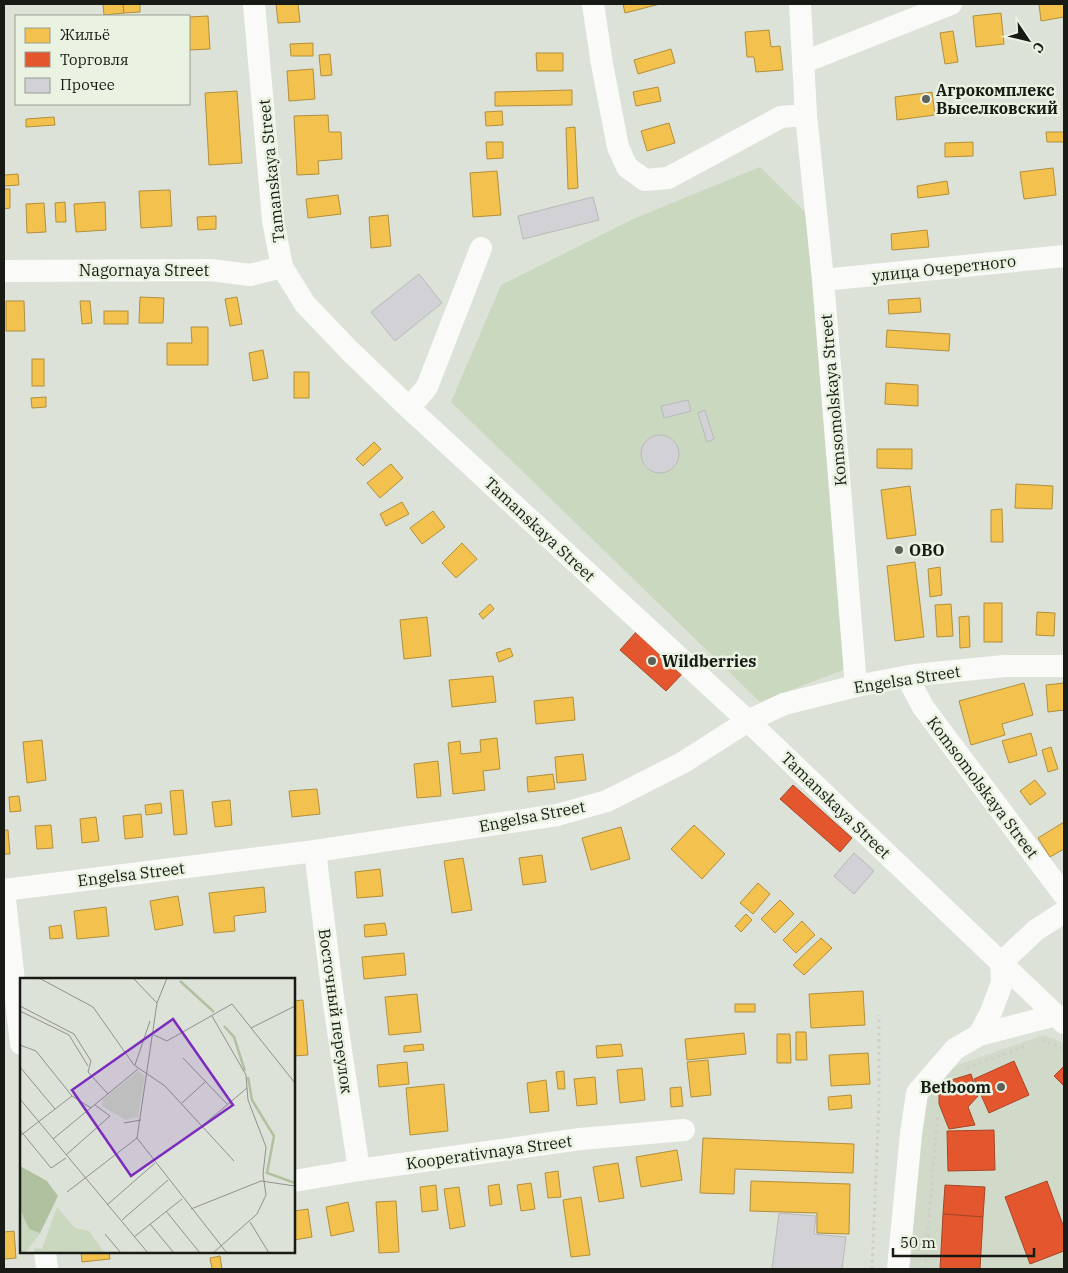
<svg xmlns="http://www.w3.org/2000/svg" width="1068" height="1273" font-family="'IBM Plex Serif',serif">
<rect width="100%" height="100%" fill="#dde2d9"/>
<!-- built -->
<path fill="#d1dac9" d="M 1044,1035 L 1064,1043 L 1064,1269 L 910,1269 L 924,1098 L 949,1068 Z"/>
<!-- green -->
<path fill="#cbd8c0" d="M 760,167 L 812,219 L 844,611 L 843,670 L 760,702 L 451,402 L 501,285 L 633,219 Z"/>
<!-- homes -->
<g fill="#f2c14e" stroke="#b18f3d">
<path d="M 103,4 L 123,4 L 124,13 L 104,15 Z"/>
<path d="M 123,4 L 140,4 L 140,12 L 124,13 Z"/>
<path d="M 276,4 L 298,4 L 300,22 L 278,23 Z"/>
<path d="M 623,4 L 660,4 L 625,13 Z"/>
<path d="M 1039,4 L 1064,4 L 1064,17 L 1041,21 Z"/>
<path d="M 1001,13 L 1004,44 L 976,47 L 973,16 Z"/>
<path d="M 208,16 L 210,49 L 189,50 L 189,17 Z"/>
<path d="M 769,30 L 771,47 L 780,46 L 783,70 L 756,72 L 754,57 L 747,57 L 745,32 Z"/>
<path d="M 953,31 L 958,62 L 945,64 L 940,33 Z"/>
<path d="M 313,43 L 313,56 L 291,56 L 290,44 Z"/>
<path d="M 671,49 L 675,63 L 638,74 L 634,60 Z"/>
<path d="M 536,53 L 563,53 L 563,71 L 537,71 Z"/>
<path d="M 330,54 L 332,75 L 321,76 L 319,55 Z"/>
<path d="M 313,69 L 315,99 L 289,101 L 287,71 Z"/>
<path d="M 658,87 L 661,101 L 636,106 L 633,92 Z"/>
<path d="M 572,90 L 572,105 L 495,106 L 495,92 Z"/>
<path d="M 237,91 L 242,163 L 209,165 L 205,93 Z"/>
<path d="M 932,92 L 935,115 L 897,120 L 895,97 Z"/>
<path d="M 502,111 L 503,125 L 486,126 L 485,112 Z"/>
<path d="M 328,115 L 329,132 L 341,132 L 342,159 L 318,161 L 319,174 L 297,175 L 294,116 Z"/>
<path d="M 54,117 L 55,125 L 26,127 L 26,119 Z"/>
<path d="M 669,123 L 675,143 L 647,151 L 641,131 Z"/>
<path d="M 575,127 L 578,188 L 568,189 L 566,128 Z"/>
<path d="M 1046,132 L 1064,132 L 1064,142 L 1047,142 Z"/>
<path d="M 486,142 L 503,142 L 503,158 L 487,159 Z"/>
<path d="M 973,142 L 973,156 L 945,157 L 945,143 Z"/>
<path d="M 1053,168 L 1056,195 L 1024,199 L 1020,172 Z"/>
<path d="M 497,171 L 501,215 L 473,217 L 470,173 Z"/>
<path d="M 18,174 L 19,185 L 4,186 L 4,175 Z"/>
<path d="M 947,181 L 949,194 L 918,198 L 917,186 Z"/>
<path d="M 4,189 L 10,189 L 10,208 L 4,209 Z"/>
<path d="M 170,190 L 172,226 L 141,228 L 139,191 Z"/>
<path d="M 338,195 L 341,214 L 308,218 L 306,199 Z"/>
<path d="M 65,202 L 66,222 L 56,222 L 55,203 Z"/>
<path d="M 105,202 L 106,230 L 76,232 L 74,204 Z"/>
<path d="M 44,203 L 46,232 L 27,233 L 26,204 Z"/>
<path d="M 388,215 L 391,246 L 371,248 L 369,217 Z"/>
<path d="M 216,216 L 216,229 L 198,230 L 197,217 Z"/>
<path d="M 927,230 L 929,247 L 892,250 L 891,234 Z"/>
<path d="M 140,297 L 164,298 L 163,323 L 139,323 Z"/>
<path d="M 237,297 L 242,324 L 230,326 L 225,299 Z"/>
<path d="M 920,298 L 921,312 L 889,314 L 888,300 Z"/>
<path d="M 6,301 L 24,301 L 25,331 L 6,331 Z"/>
<path d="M 80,301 L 90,301 L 92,323 L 82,324 Z"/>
<rect x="104" y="311" width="24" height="13"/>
<path d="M 191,327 L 208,327 L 208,365 L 167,365 L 167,343 L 192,343 Z"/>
<path d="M 887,330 L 950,334 L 949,351 L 886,347 Z"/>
<path d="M 263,350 L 268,378 L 253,381 L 249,353 Z"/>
<rect x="32" y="359" width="12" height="27"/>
<rect x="294" y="372" width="15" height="26"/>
<path d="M 886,383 L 918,385 L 918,406 L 885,404 Z"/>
<path d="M 46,397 L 46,407 L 32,408 L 31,398 Z"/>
<path d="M 374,442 L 381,449 L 363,466 L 356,459 Z"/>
<path d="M 877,449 L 912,449 L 912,469 L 877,468 Z"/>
<path d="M 391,464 L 403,478 L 380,498 L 367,483 Z"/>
<path d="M 1016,484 L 1053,486 L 1052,509 L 1015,508 Z"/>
<path d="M 910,486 L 916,535 L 887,539 L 881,490 Z"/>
<path d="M 402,502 L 409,514 L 386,526 L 380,514 Z"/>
<path d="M 1002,509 L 1003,542 L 991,542 L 991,510 Z"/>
<path d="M 433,511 L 445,527 L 422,544 L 410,528 Z"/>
<path d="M 462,543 L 477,559 L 456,578 L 442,563 Z"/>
<path d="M 915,562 L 924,637 L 895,641 L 887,566 Z"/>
<path d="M 940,567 L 942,595 L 930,597 L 928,569 Z"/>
<rect x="984" y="603" width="18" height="39"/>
<path d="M 490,604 L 494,609 L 483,619 L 479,614 Z"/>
<path d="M 951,604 L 953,636 L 937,637 L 935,605 Z"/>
<path d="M 1037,612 L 1055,613 L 1054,636 L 1036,635 Z"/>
<path d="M 969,616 L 970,647 L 960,648 L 959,617 Z"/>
<path d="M 427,617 L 431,656 L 404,659 L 400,620 Z"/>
<path d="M 510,648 L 513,656 L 499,662 L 496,653 Z"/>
<path d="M 493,676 L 496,702 L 452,707 L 449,680 Z"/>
<path d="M 1024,683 L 1033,715 L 1002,724 L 1005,735 L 971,745 L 959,701 Z"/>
<path d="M 1064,683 L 1064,710 L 1048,712 L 1046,685 Z"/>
<path d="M 573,697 L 575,720 L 536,724 L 534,701 Z"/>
<path d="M 1031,733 L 1037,755 L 1009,763 L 1002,741 Z"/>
<path d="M 497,738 L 500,769 L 483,771 L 485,790 L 453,794 L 448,743 L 460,741 L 461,754 L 481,752 L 480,740 Z"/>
<path d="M 42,740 L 46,780 L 27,783 L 23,742 Z"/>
<path d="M 1051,747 L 1058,769 L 1048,772 L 1042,750 Z"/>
<path d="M 583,754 L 586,780 L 557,783 L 555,757 Z"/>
<path d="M 438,761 L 441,796 L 417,798 L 414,764 Z"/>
<path d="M 553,774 L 555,789 L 528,792 L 527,777 Z"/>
<path d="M 1035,780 L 1046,794 L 1030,805 L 1020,791 Z"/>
<path d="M 317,789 L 320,814 L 292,817 L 289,791 Z"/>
<path d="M 183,790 L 187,834 L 174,835 L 170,791 Z"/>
<path d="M 19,796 L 21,811 L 10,812 L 9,797 Z"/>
<path d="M 230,800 L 232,825 L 215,827 L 212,802 Z"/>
<path d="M 161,803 L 162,813 L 146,815 L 145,805 Z"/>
<path d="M 141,814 L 143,837 L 125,839 L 123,816 Z"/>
<path d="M 96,817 L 99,841 L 82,843 L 80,819 Z"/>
<path d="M 1064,822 L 1064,849 L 1050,857 L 1038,838 Z"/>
<path d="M 51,825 L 53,848 L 37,849 L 35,826 Z"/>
<path d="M 694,825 L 725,854 L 702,879 L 671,849 Z"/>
<path d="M 621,827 L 630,859 L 591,870 L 582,838 Z"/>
<path d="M 4,830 L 8,830 L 10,854 L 4,854 Z"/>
<path d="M 542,855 L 546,882 L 523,885 L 519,858 Z"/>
<path d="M 463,858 L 472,910 L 452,913 L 444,861 Z"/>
<path d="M 380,869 L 383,896 L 357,898 L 355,872 Z"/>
<path d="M 758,883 L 770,894 L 753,914 L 740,903 Z"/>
<path d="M 264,887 L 266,912 L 234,916 L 235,931 L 214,933 L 209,893 Z"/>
<path d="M 178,896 L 183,925 L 155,930 L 150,901 Z"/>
<path d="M 780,900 L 794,914 L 775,933 L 761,919 Z"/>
<path d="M 106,907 L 109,936 L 77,939 L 74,911 Z"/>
<path d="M 746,914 L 752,920 L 741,932 L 735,926 Z"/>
<path d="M 802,921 L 815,935 L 796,953 L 783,940 Z"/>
<path d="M 385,923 L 387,935 L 365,937 L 364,925 Z"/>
<path d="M 61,925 L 63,938 L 50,939 L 49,927 Z"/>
<path d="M 821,938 L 832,948 L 804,975 L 793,965 Z"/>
<path d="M 404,953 L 406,975 L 364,979 L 362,957 Z"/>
<path d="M 863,991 L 865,1025 L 811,1028 L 809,994 Z"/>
<path d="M 417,994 L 421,1032 L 389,1035 L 385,997 Z"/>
<path d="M 303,1000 L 308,1055 L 294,1056 L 294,1001 Z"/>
<rect x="735" y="1004" width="20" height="8"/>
<path d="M 796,1032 L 806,1032 L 807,1060 L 796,1060 Z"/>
<path d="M 744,1033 L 746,1054 L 687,1060 L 685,1039 Z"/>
<path d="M 777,1034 L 790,1034 L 791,1063 L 777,1063 Z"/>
<path d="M 423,1044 L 424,1050 L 404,1052 L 404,1046 Z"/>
<path d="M 621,1044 L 623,1056 L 597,1058 L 596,1046 Z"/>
<path d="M 868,1053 L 870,1084 L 831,1086 L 829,1055 Z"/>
<path d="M 708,1060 L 711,1095 L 691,1097 L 687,1062 Z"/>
<path d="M 407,1062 L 409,1084 L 379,1087 L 377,1065 Z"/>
<path d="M 642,1068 L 645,1100 L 620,1103 L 617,1070 Z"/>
<path d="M 564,1071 L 565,1089 L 558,1089 L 556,1072 Z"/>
<path d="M 595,1077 L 597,1104 L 577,1106 L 574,1079 Z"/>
<path d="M 546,1080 L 549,1111 L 530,1113 L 527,1083 Z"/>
<path d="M 444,1084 L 448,1131 L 410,1135 L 406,1088 Z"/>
<path d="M 681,1087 L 683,1106 L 671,1107 L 670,1088 Z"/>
<path d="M 851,1095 L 852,1108 L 829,1110 L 828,1097 Z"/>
<path d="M 703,1138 L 854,1144 L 853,1173 L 735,1169 L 734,1194 L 700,1193 Z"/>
<path d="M 677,1150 L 682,1180 L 641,1187 L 636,1157 Z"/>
<path d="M 618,1163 L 624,1198 L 599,1202 L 593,1167 Z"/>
<path d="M 558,1171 L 561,1197 L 548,1198 L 545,1173 Z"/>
<path d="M 751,1181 L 850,1184 L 849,1234 L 817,1233 L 817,1213 L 750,1211 Z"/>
<path d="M 531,1183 L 535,1209 L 521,1211 L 517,1185 Z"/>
<path d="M 499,1184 L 502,1204 L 490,1206 L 488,1186 Z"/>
<path d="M 436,1185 L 438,1210 L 422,1212 L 420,1187 Z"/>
<path d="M 459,1187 L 465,1226 L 450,1229 L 444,1189 Z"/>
<path d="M 581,1197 L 590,1255 L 571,1257 L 563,1200 Z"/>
<path d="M 396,1201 L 399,1252 L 379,1253 L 376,1202 Z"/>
<path d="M 348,1202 L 354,1231 L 331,1236 L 326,1207 Z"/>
<path d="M 308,1209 L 312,1237 L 294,1240 L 294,1211 Z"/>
<path d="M 14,1231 L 16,1258 L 4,1259 L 4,1232 Z"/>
<path d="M 81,1252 L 109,1252 L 110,1259 L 82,1262 Z"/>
<path d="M 220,1256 L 222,1269 L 212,1269 L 210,1258 Z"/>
</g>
<!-- shops -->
<g fill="#e4572e" stroke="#a74526">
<path d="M 637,631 L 683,673 L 666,691 L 620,650 Z"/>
<path d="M 793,785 L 852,838 L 840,852 L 780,799 Z"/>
<path d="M 1014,1061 L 1029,1095 L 989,1113 L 974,1079 Z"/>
<path d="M 1064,1066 L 1064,1086 L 1054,1076 Z"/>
<path d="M 971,1074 L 978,1096 L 968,1107 L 975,1125 L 949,1129 L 939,1104 L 939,1091 L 948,1081 Z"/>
<path d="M 994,1130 L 995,1170 L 948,1171 L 947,1131 Z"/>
<path d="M 1047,1181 L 1064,1228 L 1064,1251 L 1030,1264 L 1005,1197 Z"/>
<path d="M 945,1185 L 985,1187 L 983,1217 L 943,1214 Z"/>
<path d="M 943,1214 L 983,1217 L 980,1269 L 940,1269 Z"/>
</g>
<!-- building -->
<g fill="#d2d2d6" stroke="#b8b9b9">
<path d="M 593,197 L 599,220 L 523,239 L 518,216 Z"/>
<path d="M 419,274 L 442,303 L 395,341 L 371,312 Z"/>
<path d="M 688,400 L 691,411 L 664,418 L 661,406 Z"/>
<path d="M 705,410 L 714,439 L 707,442 L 698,413 Z"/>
<circle cx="660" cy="454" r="19"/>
<path d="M 854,853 L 874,871 L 854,894 L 834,876 Z"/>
<path d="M 779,1213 L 816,1216 L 814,1234 L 846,1237 L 842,1269 L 772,1269 Z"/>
</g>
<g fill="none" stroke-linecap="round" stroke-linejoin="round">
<!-- path -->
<g stroke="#cdcecc" stroke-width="3" stroke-dasharray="2.5 4" stroke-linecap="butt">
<path d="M 1042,1040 L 1064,1049"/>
<path d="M 967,1068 L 1026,1046"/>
<path d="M 872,1269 L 879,1103 L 879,1015"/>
<path d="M 925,1269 L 937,1121 L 936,1114"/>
</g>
<!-- minor -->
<g stroke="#fafbf9" stroke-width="22">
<path d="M 254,4 L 273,220 L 282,267 L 305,304 L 349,350 L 409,408 L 748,721 L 1064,1023"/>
<path d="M 593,4 L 602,64 L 618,147 L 627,167 L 645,180 L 668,178 L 781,117 L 806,115"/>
<path d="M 800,4 L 806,115 L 823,280 L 856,686"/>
<path d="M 804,62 L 951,4"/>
<path d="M 4,271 L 211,270 L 250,275 L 282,267"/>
<path d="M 823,280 L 1064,256"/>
<path d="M 409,408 L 427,387 L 481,248"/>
<path d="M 907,677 L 923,707 L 1064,895"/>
<path d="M 315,851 L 333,997 L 359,1170"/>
<path d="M 4,890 L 315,851 L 557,815 L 607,801 L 682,763 L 748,721 L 784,704 L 856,686 L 915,675 L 1004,666 L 1064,666"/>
<path d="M 4,891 L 21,1044"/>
<path d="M 979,1035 L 991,1012 L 1002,983 L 1001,963 L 1036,930 L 1064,912"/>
<path d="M 294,1181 L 359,1170 L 580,1139 L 684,1130"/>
<path d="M 45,1252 L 47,1269"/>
<path d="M 898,1269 L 911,1134 L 917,1093 L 955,1049 L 979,1035 L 1056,1015"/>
</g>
</g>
<!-- markers -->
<g fill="#5d615a" stroke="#eaf3e2" stroke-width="2">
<circle cx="926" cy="99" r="5"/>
<circle cx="899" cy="550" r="5"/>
<circle cx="652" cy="661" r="5"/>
<circle cx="1001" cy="1087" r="5"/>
</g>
<g text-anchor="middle" stroke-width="5" stroke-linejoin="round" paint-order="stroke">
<!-- poi labels -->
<g font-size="16" font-weight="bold" fill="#181b15" stroke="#eaf3e2" text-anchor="start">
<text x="936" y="96">Агрокомплекс<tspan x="936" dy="18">Выселковский</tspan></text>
<text x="909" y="556">ОВО</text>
<text x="662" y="667">Wildberries</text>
<text x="991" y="1093" text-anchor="end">Betboom</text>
</g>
<!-- street labels -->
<g font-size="16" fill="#181b15" stroke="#eaf3e2">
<text transform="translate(271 171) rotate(-96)" y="6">Tamanskaya Street</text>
<text transform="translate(944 268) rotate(-6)" y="6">улица Очеретного</text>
<text x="144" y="276">Nagornaya Street</text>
<text transform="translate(833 400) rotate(-95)" y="6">Komsomolskaya Street</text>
<text transform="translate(540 529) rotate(43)" y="6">Tamanskaya Street</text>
<text transform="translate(907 679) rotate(-9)" y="6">Engelsa Street</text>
<text transform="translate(983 787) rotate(53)" y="6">Komsomolskaya Street</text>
<text transform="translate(836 805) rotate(44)" y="6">Tamanskaya Street</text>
<text transform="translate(532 816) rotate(-11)" y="6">Engelsa Street</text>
<text transform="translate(131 874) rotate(-7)" y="6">Engelsa Street</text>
<text transform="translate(336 1011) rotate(82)" y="6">Восточный переулок</text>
<text transform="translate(489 1152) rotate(-8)" y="6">Kooperativnaya Street</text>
</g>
</g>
<!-- overview -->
<g transform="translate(20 978)">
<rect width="275" height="275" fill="#dde2d9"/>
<path d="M 118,93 L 125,98 L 118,139 L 106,142 L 82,128 L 83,121 ZM 37,229 L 55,250 L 69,253 L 85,275 L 13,275 L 15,270 L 22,271 ZM 0,232 L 8,250 L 21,254 L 5,275 L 0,275 Z" fill="#cbd8c0"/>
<path d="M 0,188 L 27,203 L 38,218 L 20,255 L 9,251 L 0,232 Z" fill="#b0c1a0"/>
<path fill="none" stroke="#b0c1a0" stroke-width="2.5" d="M 160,3 L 194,34M 204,48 L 214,59 L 225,93M 228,99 L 232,122 L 254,158 L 247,195 L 275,205"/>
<path fill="none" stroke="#8e928b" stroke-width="1" d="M 19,0 L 73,29 L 114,87 L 145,108 L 214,183M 113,0 L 137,25M 0,28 L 54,56 L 71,83 L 68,94 L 88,116M 0,33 L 49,57 L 68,88M 192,38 L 226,97 L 228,122 L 246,169 L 243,196 L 246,217 L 237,236 L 193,275M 231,50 L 275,28M 134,57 L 147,63 L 212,26 L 275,105M 0,67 L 16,73 L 52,118 L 71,130M 163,80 L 207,126M 115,87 L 130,43M 0,89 L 35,131M 0,121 L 128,275M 162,125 L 185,104M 104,145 L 121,142M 182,148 L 227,110M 0,152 L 31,190 L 46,180M 0,158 L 52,118M 117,160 L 207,275M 33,161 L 118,91M 46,177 L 90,138 L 75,127M 47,214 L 117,160 L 137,25 L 147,0M 87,227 L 135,185M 171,231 L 241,203 L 275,208M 146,233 L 180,275M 102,242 L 148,202M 230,244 L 249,275M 130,246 L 154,275M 85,256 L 101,275M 114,259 L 162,221"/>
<path fill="#7b2cbf" fill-opacity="0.15" stroke="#7b2cbf" stroke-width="2.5" d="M 153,41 L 213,127 L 111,198 L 52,112 Z"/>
<rect width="275" height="275" fill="none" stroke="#181b15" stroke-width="2.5"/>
</g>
<!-- border -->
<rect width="1068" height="1273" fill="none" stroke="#181b15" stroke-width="10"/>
<!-- legend -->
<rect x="15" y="15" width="175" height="90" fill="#eaf3e2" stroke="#969d90"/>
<rect x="25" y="28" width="25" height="15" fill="#f2c14e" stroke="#969d90"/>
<text x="60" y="40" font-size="15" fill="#181b15">Жильё</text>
<rect x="25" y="52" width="25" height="15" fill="#e4572e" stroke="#969d90"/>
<text x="60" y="65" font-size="15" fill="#181b15">Торговля</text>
<rect x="25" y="78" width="25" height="15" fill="#d2d2d6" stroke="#969d90"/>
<text x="60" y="90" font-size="15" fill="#181b15">Прочее</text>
<!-- north arrow -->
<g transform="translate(1028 40) rotate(125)" stroke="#eaf3e2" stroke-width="4" paint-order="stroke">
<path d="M0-4L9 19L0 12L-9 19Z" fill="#181b15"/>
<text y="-8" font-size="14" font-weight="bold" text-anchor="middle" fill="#181b15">С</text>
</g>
<!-- scale -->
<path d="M893 1248v8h141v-8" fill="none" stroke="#181b15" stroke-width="2.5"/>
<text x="900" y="1248" font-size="15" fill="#181b15" stroke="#eaf3e2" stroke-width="4" paint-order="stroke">50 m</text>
</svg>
